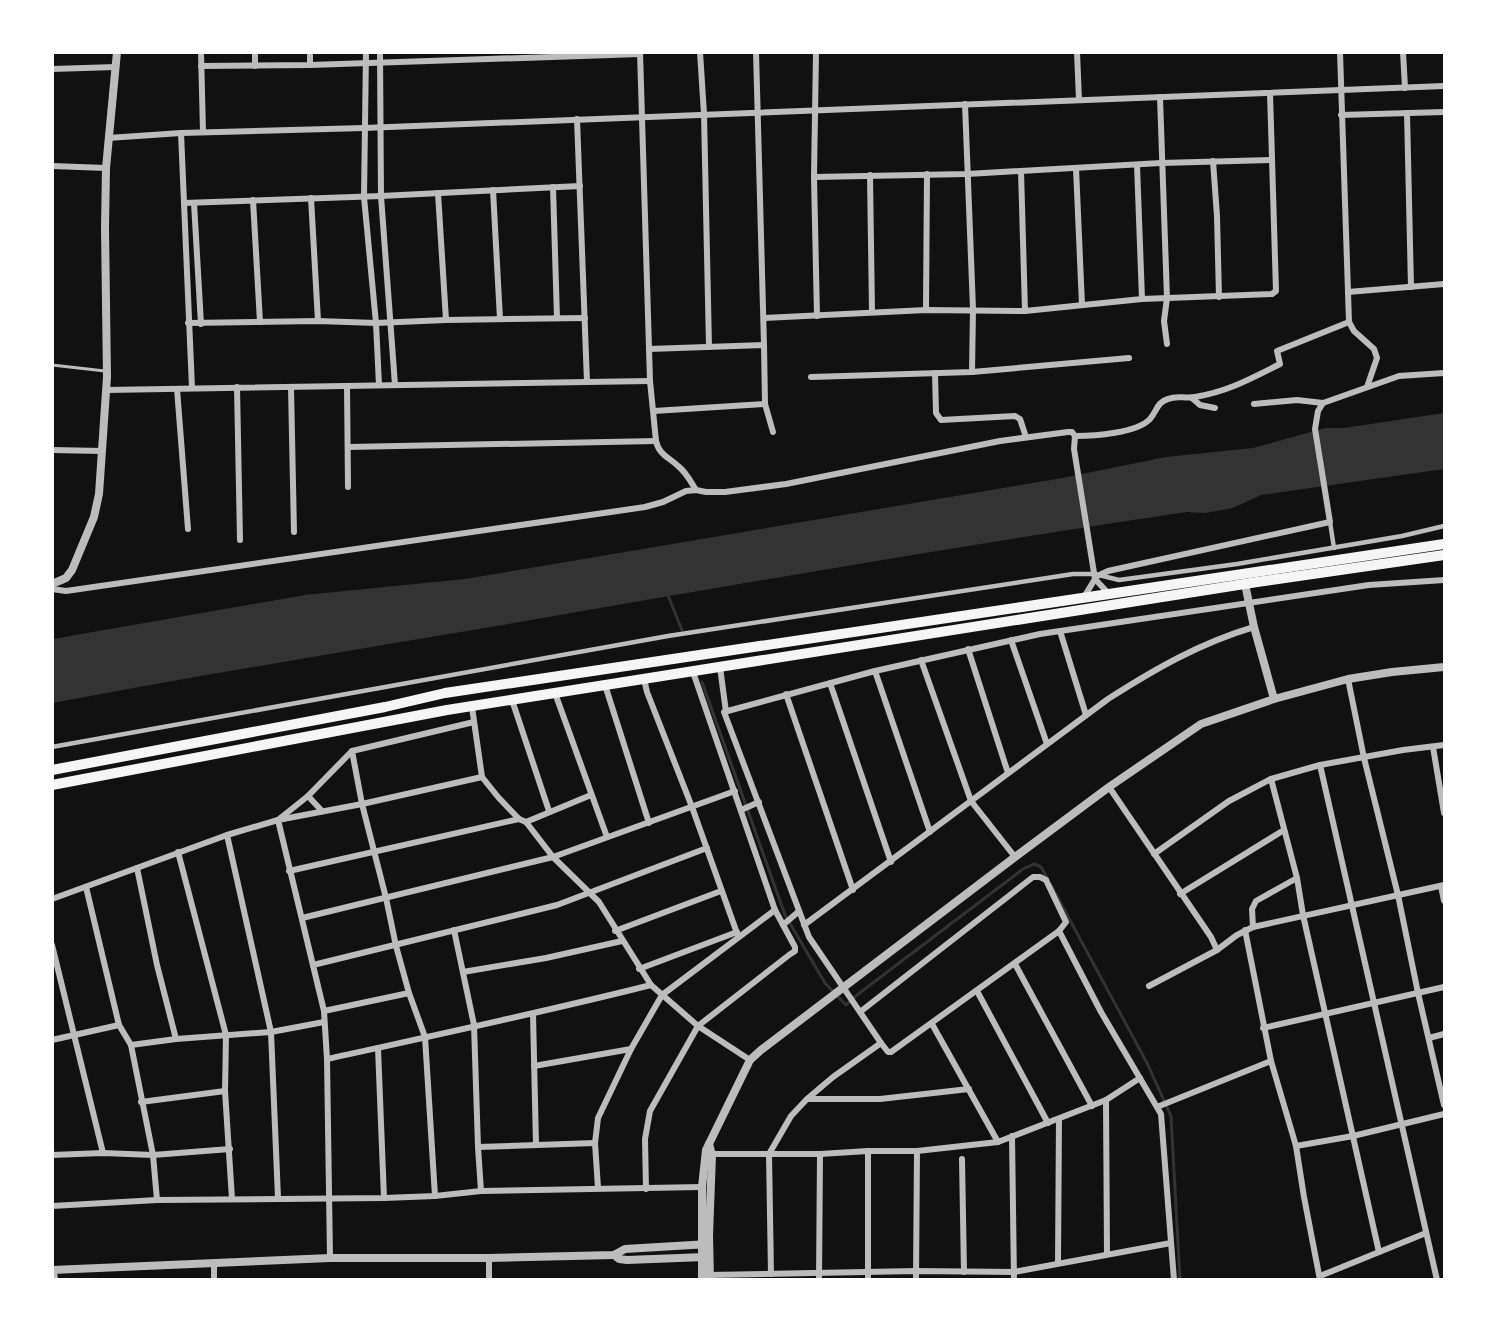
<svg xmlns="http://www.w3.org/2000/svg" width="1497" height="1332" font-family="'Alegreya Sans',sans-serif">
<rect width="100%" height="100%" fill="#111"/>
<!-- water -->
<path fill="#333" d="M 1444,413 L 1444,469 L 1261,495 L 1233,508 L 1205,513 L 1187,512 C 956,546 726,586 497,626 C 349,651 200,675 53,703 L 53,639 L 305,595 L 465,579 L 1062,478 L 1166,457 L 1253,448 L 1325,428 L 1344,428 Z"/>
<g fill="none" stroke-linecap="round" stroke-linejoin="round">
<!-- stream -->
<g stroke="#333" stroke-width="3">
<path d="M 667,593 L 682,630"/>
<path d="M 702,682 L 785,915 L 825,983 L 846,1005 L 857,995 L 1023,869 L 1034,864 L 1041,867 L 1048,879"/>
<path d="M 1051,885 L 1147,1063 L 1171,1116 L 1180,1280"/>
</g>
<!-- service -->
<path stroke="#bcbcbc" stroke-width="3" d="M 52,365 L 105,371"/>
<!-- pedestrian -->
<g stroke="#bcbcbc" stroke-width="4.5">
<path d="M 1330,522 L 1334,548"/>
<path d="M 52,747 L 668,636 L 1073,574 L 1095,574 L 1119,580 L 1237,564 L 1402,536 L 1444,526"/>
</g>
<!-- minor -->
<g stroke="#bcbcbc" stroke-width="6">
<path d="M 201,52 L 203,132"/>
<path d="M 255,52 L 255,66"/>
<path d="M 310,52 L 310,65"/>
<path d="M 366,52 L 364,197 L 376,323 L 379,385"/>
<path d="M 380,52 L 381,196 L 395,385"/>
<path d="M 640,52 L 650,381 L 656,441 C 659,455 669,457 678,466 C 686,472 691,482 696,490"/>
<path d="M 700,52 L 704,114 L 709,347"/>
<path d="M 756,52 L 764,345"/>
<path d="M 816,52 L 814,177 L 817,316"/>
<path d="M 1077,52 L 1079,100"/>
<path d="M 1340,52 L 1349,322 L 1354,331 L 1374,349 L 1377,358 L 1367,387"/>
<path d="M 1403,52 L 1405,88"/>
<path d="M 201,66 L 310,65 L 640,54"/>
<path d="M 52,69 L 116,67"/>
<path d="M 1160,97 L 1167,298 L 1164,321 L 1167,344"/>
<path d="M 965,104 L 973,309 L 972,372"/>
<path d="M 1407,113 L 1411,287"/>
<path d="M 1341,115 L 1444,112"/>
<path d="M 577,119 L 587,382"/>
<path d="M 181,133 L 192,388"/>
<path d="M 108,138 L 181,133 L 364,128 L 1444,86"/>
<path d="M 1213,161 L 1217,216 L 1219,297"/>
<path d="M 1137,165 L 1142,299"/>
<path d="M 52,166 L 106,168"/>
<path d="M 1076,168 L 1082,305"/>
<path d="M 1021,171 L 1025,311"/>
<path d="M 870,175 L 872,312"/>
<path d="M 814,177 L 967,174 L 1161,163 L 1271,160"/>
<path d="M 553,187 L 557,318"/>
<path d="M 493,190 L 500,319"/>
<path d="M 438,193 L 446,320"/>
<path d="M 311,198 L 318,321"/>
<path d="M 253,200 L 260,322"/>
<path d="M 184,203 L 381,196 L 580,186"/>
<path d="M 194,203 L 201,324"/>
<path d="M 1348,292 L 1444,284"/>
<path d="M 926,310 L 927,174"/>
<path d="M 764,318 L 926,310 L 1025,311 L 1142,299 L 1272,294 L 1276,291 L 1270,93"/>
<path d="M 188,323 L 318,321 L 376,323 L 446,320 L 585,318"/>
<path d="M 649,349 L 764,345 L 765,404 L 654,411"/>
<path d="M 935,373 L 936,413 L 941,420 L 1015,416 L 1020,419 L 1026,437"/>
<path d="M 811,377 L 972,372 L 1129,358"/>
<path d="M 347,386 L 348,487"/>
<path d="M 237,387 L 240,540"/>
<path d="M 291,387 L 294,532"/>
<path d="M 177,389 L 188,529"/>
<path d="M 106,390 L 650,381"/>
<path d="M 1192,398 L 1200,405 L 1215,408"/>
<path d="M 765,404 L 773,432"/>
<path d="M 1254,404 L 1297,400 L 1323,403"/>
<path d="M 1075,436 C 1094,436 1137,433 1150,419 C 1157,411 1157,402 1168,399 C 1177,395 1185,399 1195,397 C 1229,391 1250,379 1280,364 L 1277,351 L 1349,322"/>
<path d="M 348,447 L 656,441"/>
<path d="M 52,450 L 102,451"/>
<path d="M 1095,577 L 1108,571 L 1330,522 L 1315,429 L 1318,411 L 1323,403 L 1399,376 L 1444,373"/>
<path d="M 1095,579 L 1109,594"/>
<path d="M 52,589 L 66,591 L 645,507 L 663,502 L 686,491 L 696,490 L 706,492 L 725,492 L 786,484 L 1000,441 L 1068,432 L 1072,432 L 1075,436 L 1074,449 L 1095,579 L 1084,597"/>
<path d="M 1060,631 L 1086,715"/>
<path d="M 1011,640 L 1047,744"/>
<path d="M 968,649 L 1008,773"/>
<path d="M 921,660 L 971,801 L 1015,857"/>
<path d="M 720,667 L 726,712"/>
<path d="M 875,671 L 930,832"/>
<path d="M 644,679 L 647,692 L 692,807 L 738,936"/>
<path d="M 1348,679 L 1364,758 L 1398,895 L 1418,993 L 1444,1105"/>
<path d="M 830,683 L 891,862"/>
<path d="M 605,685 L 649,823"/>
<path d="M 555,693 L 607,837"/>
<path d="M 786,694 L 853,890"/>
<path d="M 512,700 L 549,811"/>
<path d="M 472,707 L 482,777 L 498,797 L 519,819 L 526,822 L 553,857 L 599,902 L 651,985 L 698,1026 L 750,1060"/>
<path d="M 1433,747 L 1444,813"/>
<path d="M 352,751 L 362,804 L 386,898 L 396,946 L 409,993 L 425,1037 L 435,1196"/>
<path d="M 1320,765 L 1437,1280"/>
<path d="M 1271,779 L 1297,878 L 1303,915 L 1379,1252"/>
<path d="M 1109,787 L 1211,937 L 1217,950"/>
<path d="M 308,796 L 321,810"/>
<path d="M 741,810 L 759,802"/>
<path d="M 526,822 L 591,795"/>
<path d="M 227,835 L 271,1032 L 278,1198"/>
<path d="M 178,852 L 226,1035 L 225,1091 L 232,1199"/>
<path d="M 1154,854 L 1229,801 L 1271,779 L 1320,765 L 1403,750 L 1444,745"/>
<path d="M 137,868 L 157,965 L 176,1039"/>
<path d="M 289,871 L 519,819"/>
<path d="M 1441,886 L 1444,901"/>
<path d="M 86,887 L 119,1025 L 131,1045 L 153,1155 L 157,1200"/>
<path d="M 1180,894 L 1284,830"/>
<path d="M 52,899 L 227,835 L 278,820 L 308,796 L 352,751 L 474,722"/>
<path d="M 302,918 L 553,857 L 735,791"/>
<path d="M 783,925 L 798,912"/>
<path d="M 804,925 L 1108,699 C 1155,669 1200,643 1254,627"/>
<path d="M 1253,927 L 1252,909 L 1256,901 L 1297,878"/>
<path d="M 454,930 L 474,1025 L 478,1147 L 481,1191"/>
<path d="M 1245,930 L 1271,1061 L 1296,1146 L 1304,1197 L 1320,1280"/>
<path d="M 615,931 L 721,891"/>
<path d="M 1059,931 L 1101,1012 L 1161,1114 L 1174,1280"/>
<path d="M 52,945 L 103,1153"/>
<path d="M 1015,964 L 1092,1106"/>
<path d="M 313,965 L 557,905 L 707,848"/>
<path d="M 639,969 L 737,932"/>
<path d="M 463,972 L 546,958 L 622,941"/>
<path d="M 1149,986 L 1217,950 L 1237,935 L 1253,927 L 1444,885"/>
<path d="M 977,991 L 1048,1123"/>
<path d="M 324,1011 L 409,993"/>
<path d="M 533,1014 L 536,1145"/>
<path d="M 932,1024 L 998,1142"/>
<path d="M 1263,1028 L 1444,987"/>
<path d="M 1429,1038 L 1444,1034"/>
<path d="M 52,1040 L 119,1025"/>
<path d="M 881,1043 L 809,937 L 724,712 L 875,671 L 1040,634 L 1369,585 L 1444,580"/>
<path d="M 131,1045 L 176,1039 L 271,1032 L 324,1022"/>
<path d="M 378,1048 L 384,1198"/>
<path d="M 327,1059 C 436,1035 544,1012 651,985"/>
<path d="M 534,1066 L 631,1049"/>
<path d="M 808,1099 L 880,1099 L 969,1089"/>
<path d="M 1106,1100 L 1107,1254"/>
<path d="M 141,1102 L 225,1091"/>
<path d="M 1157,1107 L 1271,1061"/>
<path d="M 1012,1136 L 1014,1280"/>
<path d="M 1296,1146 L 1353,1136 L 1444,1114"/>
<path d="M 478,1147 L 595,1143"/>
<path d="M 868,1151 L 868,1280"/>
<path d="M 709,1154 L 820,1154 L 868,1151 L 917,1151 L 998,1142 L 1106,1100 L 1140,1078"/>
<path d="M 52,1155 L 103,1153 L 153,1155 L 230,1149"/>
<path d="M 962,1159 L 964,1272"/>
<path d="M 598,1188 L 595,1143 L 598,1118 L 631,1049 L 662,995 L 775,910"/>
<path d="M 646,1189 L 645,1139 L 650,1111 L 698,1026 L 789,955 L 795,951 L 795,947 L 775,910 L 693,672"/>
<path d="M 52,1206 L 157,1200 L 384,1198 L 435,1196 L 481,1191 L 702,1187"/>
<path d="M 330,1258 L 327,1059 L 324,1011 L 278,820 L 362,804 L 482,777"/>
<path d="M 489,1258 L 489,1280"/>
<path d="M 1058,1263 L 1059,1119"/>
<path d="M 214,1264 L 214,1280"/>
<path d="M 54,1270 L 55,1280"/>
<path d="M 771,1274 L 769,1154 L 791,1116 L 807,1099 L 833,1077 L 881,1043 L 888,1052 L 891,1052 L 1059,931 L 1066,922 L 1046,880 L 1040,877 L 1033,877 L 860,1012"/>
<path d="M 710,1275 L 916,1271 L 1014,1272 L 1171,1243"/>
<path d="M 1320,1276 L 1426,1233"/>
<path d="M 819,1280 L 820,1154"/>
<path d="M 916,1280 L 917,1151"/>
</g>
<!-- tertiary -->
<g stroke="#bcbcbc" stroke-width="8">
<path d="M 52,584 L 66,578 L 72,570 L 94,517 L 99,494 L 107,377 L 105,228 L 106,168 L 117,52"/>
<path d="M 1245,584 L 1254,627 L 1274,699"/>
<path d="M 709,1144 L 712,1155 L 709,1235 L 710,1280"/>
<path d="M 614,1255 L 619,1259 L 627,1260 L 705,1257"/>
<path d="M 52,1270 L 330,1258 L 489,1258 L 614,1255 L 625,1249 L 709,1244"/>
<path d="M 702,1280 L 702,1187 L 706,1150 L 750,1060 L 761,1050 L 1015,857 L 1109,787 L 1201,724 L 1274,699 L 1348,679 L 1392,672 L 1444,667"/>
</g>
<!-- primary -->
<g stroke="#f5f5f5" stroke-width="10">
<path d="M 52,770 L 385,707 L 445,693 L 1444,544"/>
<path d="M 52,785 L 447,710 L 1257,582 L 1444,555"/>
</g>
</g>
<!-- border -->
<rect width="1497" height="1332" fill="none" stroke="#ffffff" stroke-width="108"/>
</svg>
